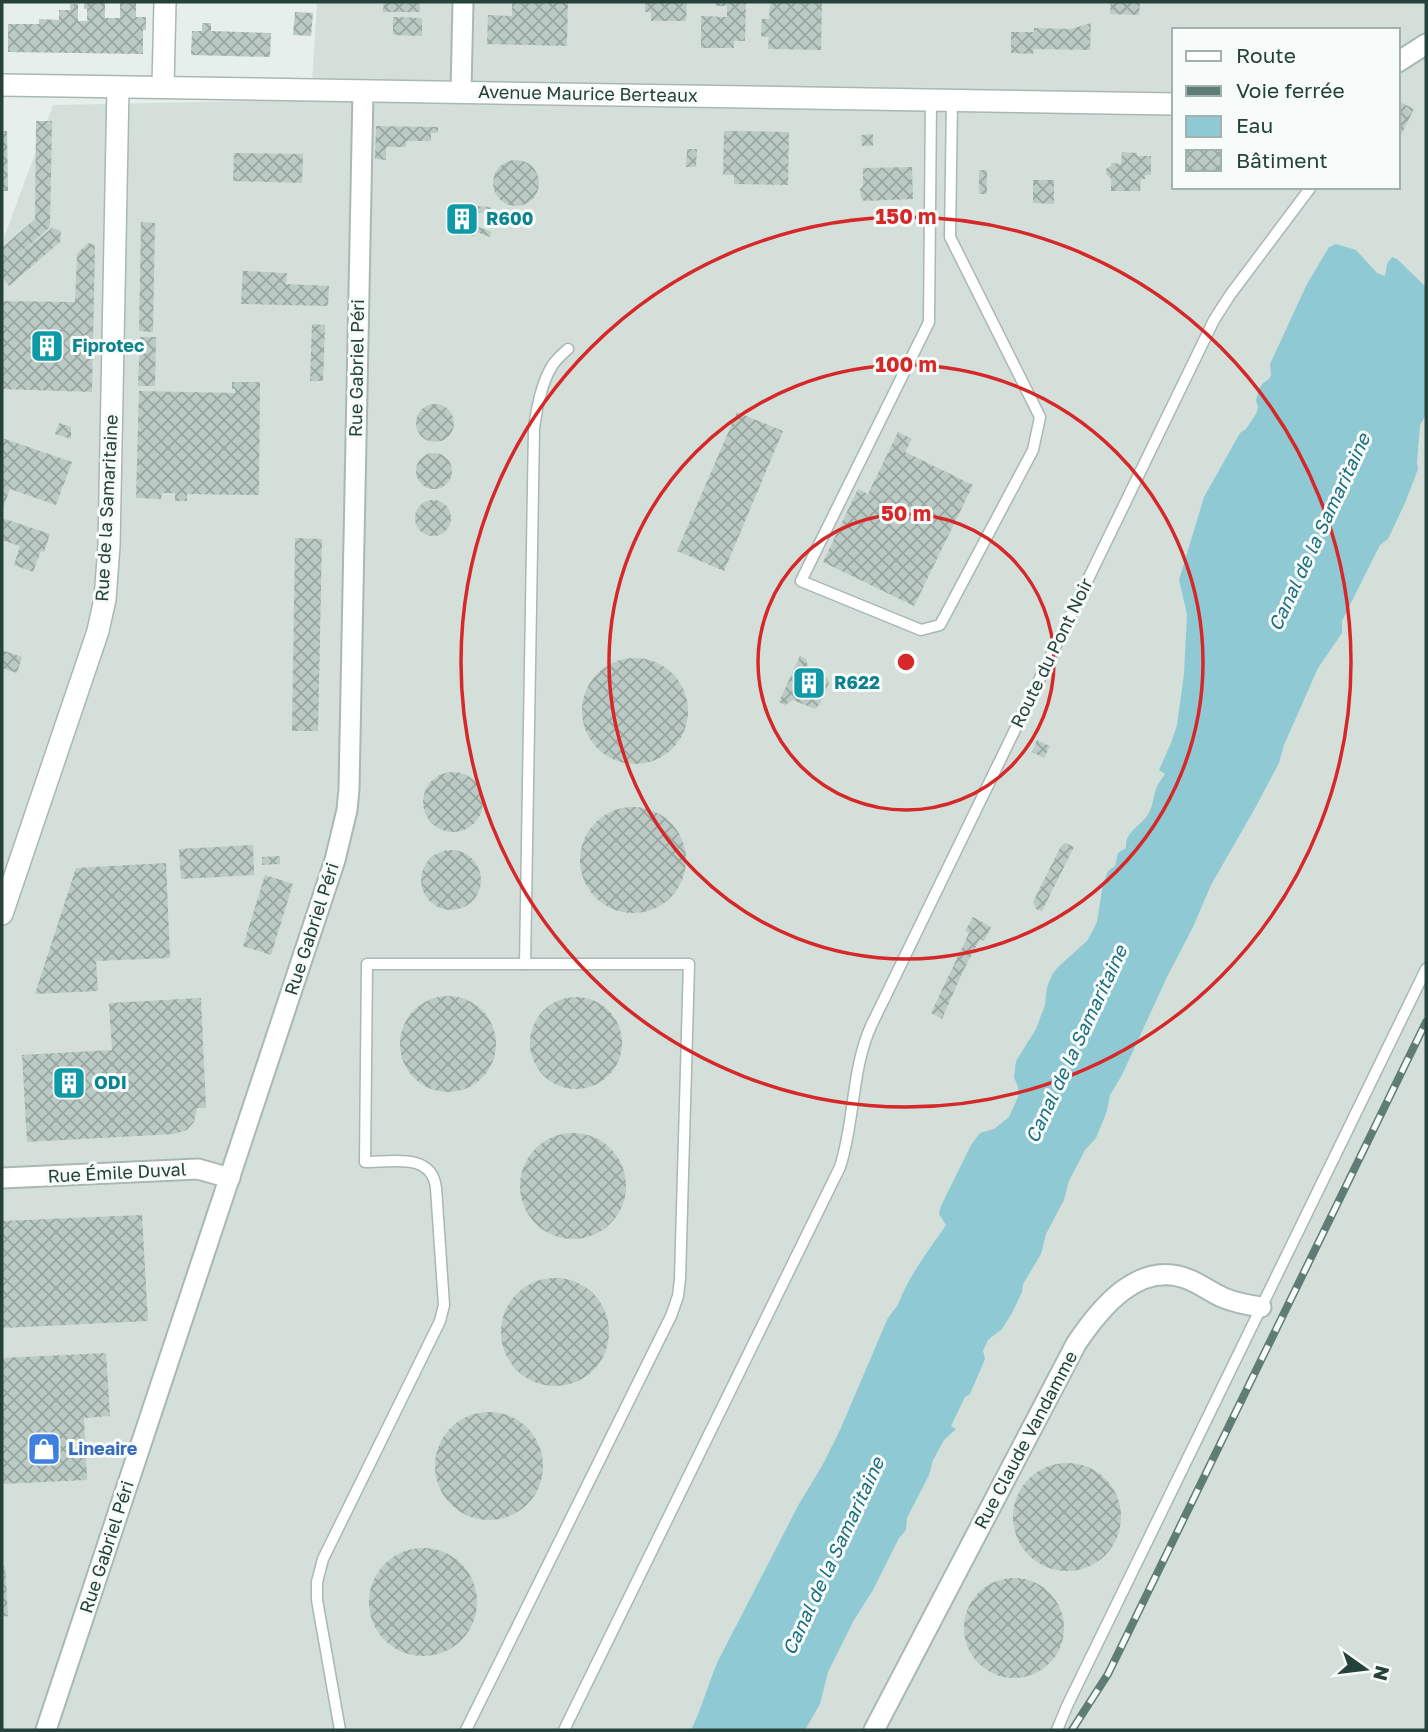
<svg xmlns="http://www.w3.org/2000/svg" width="1428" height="1732" font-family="'Golos Text',sans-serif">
<defs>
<pattern id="building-cross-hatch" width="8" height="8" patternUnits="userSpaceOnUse" patternTransform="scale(1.75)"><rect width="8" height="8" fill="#bbcac4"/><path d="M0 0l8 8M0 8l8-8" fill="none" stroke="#98a6a0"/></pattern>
</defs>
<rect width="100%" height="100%" fill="#e6efeb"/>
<!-- built -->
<path fill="#d4dfda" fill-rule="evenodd" d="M 317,2 L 1426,2 L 1426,1730 L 2,1730 L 2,243 L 53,105 L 311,100 ZM 1174,30 L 1398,30 L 1398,187 L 1174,187 Z"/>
<!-- water -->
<path fill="#8ec9d4" d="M 1336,244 L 1356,250 L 1377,273 L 1385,276 L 1387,264 L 1392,257 L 1397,259 L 1426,287 L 1426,415 L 1420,425 L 1417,463 L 1418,469 L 1405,503 L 1388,539 L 1380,545 L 1342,621 L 1342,633 L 1318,668 L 1284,745 L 1279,763 L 1254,810 L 1211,885 L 1193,927 L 1167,977 L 1122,1075 L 1110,1095 L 1107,1111 L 1096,1138 L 1085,1150 L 1069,1181 L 1064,1200 L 1046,1234 L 1041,1254 L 1023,1284 L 1022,1292 L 1012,1313 L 1002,1329 L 988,1340 L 983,1351 L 985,1359 L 970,1394 L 965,1397 L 951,1426 L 956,1429 L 944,1440 L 933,1460 L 929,1475 L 907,1518 L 906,1530 L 899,1538 L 873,1590 L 854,1620 L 828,1672 L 820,1704 L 805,1730 L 691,1730 C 702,1708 708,1684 718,1661 L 799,1504 L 822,1466 L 840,1430 L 887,1320 C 890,1314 897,1308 899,1302 C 910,1274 929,1250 946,1225 L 939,1214 L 941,1206 L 971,1145 L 980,1133 L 994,1129 L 1009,1117 L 1018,1097 L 1018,1087 L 1014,1077 L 1016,1061 L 1036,1029 L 1045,1005 L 1047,987 L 1052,975 L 1058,967 L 1087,941 L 1092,932 L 1097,922 L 1103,884 L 1108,871 L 1115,866 L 1118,853 L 1126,848 C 1125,832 1138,828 1147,816 C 1153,807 1153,798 1156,789 C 1158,783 1162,779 1165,774 L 1159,770 L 1171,743 L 1177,725 L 1184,674 L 1187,614 L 1179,580 L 1204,497 L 1240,433 L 1246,429 L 1256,414 L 1258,407 L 1256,400 L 1259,389 L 1263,383 L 1269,379 L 1271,375 L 1270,364 L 1307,284 L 1329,247 Z"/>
<!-- building -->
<g fill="url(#building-cross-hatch)">
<path d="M 84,2 L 105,2 L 105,18 L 120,18 L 120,2 L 136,2 L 136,17 L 146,17 L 146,30 L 143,30 L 143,54 L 8,52 L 8,24 L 39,24 L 39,19 L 59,20 L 59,10 L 70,10 L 70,4 L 78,4 L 78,21 L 87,21 L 87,9 L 84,9 Z"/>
<path d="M 384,2 L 420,2 L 420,12 L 383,12 Z"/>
<path d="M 512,2 L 568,2 L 567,46 L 487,44 L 488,15 L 512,16 Z"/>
<path d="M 645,2 L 687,2 L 686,21 L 651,21 L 651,12 L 645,12 Z"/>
<path d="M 715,2 L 746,2 L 745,41 L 734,41 L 734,48 L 701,48 L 701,16 L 727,17 L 727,6 L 715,6 Z"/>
<path d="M 770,2 L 822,2 L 821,50 L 768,49 L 769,37 L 761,36 L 762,19 L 769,19 Z"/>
<path d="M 1111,2 L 1140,2 L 1139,15 L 1110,14 Z"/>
<path d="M 295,12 L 313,13 L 311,36 L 293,35 Z"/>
<path d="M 393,17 L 422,18 L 422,36 L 393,35 Z"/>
<path d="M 202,23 L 211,23 L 211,31 L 271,33 L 270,57 L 191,55 L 192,31 L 202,31 Z"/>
<path d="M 1091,23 L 1090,50 L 1034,49 L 1033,54 L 1011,53 L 1011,32 L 1034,32 L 1034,28 L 1071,29 Z"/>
<path d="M 1398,101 L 1414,109 L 1401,135 L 1398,133 Z"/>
<path d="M 36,121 L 52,121 L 50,227 L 13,260 L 52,228 L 61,231 L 60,242 L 9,286 L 2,277 L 2,248 L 35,219 Z"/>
<path d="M 376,126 L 438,127 L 438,133 L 431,133 L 431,141 L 406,141 L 406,147 L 386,147 L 386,160 L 375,159 Z"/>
<path d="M 2,131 L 7,131 L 8,191 L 2,191 Z"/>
<path d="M 724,131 L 789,132 L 788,185 L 734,184 L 734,175 L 723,175 Z"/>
<path d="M 873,134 L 873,146 L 862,146 L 861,135 Z"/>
<path d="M 687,149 L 697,149 L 696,167 L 686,167 Z"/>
<path d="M 1122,152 L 1137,153 L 1137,156 L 1151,156 L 1151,175 L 1145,175 L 1145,179 L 1141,179 L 1140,191 L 1111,191 L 1111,178 L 1106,174 L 1106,169 L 1112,165 L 1111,163 L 1121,164 Z"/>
<path d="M 234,153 L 303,154 L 302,183 L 233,181 Z"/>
<circle cx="516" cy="183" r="23"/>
<path d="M 912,167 L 913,199 L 864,201 L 861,198 L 860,189 L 863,186 L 863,168 Z"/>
<rect x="979" y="170" width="8" height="24"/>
<path d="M 1033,180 L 1054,180 L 1054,204 L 1033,203 Z"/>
<path d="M 451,205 L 491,207 L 490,212 L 477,213 L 476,226 L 491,232 L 490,237 L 477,232 L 473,236 L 453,236 L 447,231 L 447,210 Z"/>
<path d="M 141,222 L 155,223 L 153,332 L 139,331 Z"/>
<path d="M 88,243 L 95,245 L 92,392 L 2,389 L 2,301 L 75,302 L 77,254 Z"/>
<path d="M 243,271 L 287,273 L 286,284 L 329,286 L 328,306 L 241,304 Z"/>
<path d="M 312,324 L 325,325 L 323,381 L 310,381 Z"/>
<path d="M 140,337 L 156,337 L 155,386 L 138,386 Z"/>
<path d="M 232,382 L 260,382 L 259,495 L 187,494 L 187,501 L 175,501 L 175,493 L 162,493 L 161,499 L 136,498 L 139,391 L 235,393 L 235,389 L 232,389 Z"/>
<circle cx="435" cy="423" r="19"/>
<path d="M 737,412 L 783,431 L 724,571 L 677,551 Z"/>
<path d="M 59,423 L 71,427 L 71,439 L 55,434 Z"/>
<path d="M 898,432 L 912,439 L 905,452 L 973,485 L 914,606 L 823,562 L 858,489 L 868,494 Z"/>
<path d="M 2,438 L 72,462 L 56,505 L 10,489 L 2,511 Z"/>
<circle cx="434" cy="471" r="18"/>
<circle cx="433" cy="518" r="18"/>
<path d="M 2,518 L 50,534 L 44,552 L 41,551 L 33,572 L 14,565 L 20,546 L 2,540 Z"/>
<path d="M 295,538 L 322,539 L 318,731 L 292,731 Z"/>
<path d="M 2,650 L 22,657 L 17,673 L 2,668 Z"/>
<path d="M 800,656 L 806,659 L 808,667 L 828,679 L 829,683 L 819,705 L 815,709 L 793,700 L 785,705 L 779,702 Z"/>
<circle cx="635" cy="711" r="53"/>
<path d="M 1037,740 L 1050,746 L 1044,758 L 1032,752 Z"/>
<circle cx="453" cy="802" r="30"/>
<circle cx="633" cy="860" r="53"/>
<path d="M 1065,843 L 1074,847 L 1042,911 L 1036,909 L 1033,902 L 1061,846 Z"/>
<path d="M 253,845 L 254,875 L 181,879 L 179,849 Z"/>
<circle cx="451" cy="880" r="30"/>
<path d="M 280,856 L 280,864 L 262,865 L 262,857 Z"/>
<path d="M 166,863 L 170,958 L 96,961 L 98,991 L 35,994 L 76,868 Z"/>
<path d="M 265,875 L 293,884 L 271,955 L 243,946 Z"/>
<path d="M 973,917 L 991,927 L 984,941 L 980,939 L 962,973 L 942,1019 L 931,1013 L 969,933 L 965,931 Z"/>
<circle cx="448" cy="1044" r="48"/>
<circle cx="576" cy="1043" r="46"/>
<path d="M 201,998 L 206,1108 L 197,1108 L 194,1122 L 187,1130 L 174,1134 L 27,1142 L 22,1055 L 112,1050 L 109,1003 Z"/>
<circle cx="573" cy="1186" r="53"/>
<path d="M 142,1215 L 148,1321 L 2,1328 L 2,1221 Z"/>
<circle cx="555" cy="1332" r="54"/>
<path d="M 106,1353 L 110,1416 L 84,1418 L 87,1480 L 2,1484 L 2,1358 Z"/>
<circle cx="489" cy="1466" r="54"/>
<circle cx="1067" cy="1517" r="54"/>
<circle cx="423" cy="1602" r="54"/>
<path d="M 2,1566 L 5,1566 L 8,1616 L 2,1617 Z"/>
<circle cx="1014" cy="1628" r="50"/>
</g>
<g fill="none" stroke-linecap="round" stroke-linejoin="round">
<defs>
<g id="service">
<path d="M 931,100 L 929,322 L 801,581 L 921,630 L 940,625 L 1033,450 L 1040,417 L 950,237 L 952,100"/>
<path d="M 525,964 L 534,428 C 537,408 541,384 552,366 C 556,360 562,354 568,349"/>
<path d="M 340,1730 L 317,1600 L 317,1582 L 323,1559 L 440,1321 L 444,1305 L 436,1188 C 432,1152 391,1162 365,1162 L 367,964 L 689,964 L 680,1279 L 678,1296 L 671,1316 L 466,1730"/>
<path d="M 564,1730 L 840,1167 C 855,1121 851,1071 871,1026 L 1214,320 L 1230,295 L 1311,187"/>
<path d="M 1057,1730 L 1067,1706 L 1426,969"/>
</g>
<g id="minor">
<path d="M 1398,62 L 1426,44"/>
<path d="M 461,92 L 463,2"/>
<path d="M 2,1178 L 198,1169 L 230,1178"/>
<path d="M 46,1730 L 335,860 L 347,810 L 349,789 L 363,91"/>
<path d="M 874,1730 L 1076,1344 C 1100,1308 1140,1258 1190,1280 C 1202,1285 1212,1293 1224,1298 C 1236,1303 1248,1305 1261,1307"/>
</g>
<g id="tertiary">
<path d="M 2,85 L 1174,104"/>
<path d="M 163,87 L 165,2"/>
<path d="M 2,914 L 98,631 L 105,599 L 109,546 L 118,87"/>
</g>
</defs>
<!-- service casing -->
<use href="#service" stroke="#a8b8b2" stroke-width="13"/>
<!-- minor casing -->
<use href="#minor" stroke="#a8b8b2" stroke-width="23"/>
<!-- tertiary casing -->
<use href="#tertiary" stroke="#a8b8b2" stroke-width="24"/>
<!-- service -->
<use href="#service" stroke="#fff" stroke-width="10"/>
<!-- minor -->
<use href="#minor" stroke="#fff" stroke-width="19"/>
<!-- tertiary -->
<use href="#tertiary" stroke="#fff" stroke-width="21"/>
<defs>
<path id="rail" d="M 1072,1730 L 1108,1674 L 1426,1022"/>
</defs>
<!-- rail casing -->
<use href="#rail" stroke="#5f7d75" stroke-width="8"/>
<!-- rail -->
<use href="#rail" stroke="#f7fbf9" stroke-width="5" stroke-dasharray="16" stroke-linecap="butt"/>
</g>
<!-- distance rings -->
<g fill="none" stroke="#d62828" stroke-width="3.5">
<circle cx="906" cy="662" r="148"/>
<circle cx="906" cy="662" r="297"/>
<circle cx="906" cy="662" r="445"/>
</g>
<!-- icons -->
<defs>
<symbol id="building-square" viewBox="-11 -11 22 22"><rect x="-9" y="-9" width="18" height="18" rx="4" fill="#0f9aa8" stroke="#f7fbf9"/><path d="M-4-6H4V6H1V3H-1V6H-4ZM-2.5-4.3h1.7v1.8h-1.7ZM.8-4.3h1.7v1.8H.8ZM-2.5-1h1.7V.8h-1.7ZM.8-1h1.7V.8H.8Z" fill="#fff"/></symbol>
<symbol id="shop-square" viewBox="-11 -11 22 22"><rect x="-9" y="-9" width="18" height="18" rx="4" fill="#3f7fe0" stroke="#f7fbf9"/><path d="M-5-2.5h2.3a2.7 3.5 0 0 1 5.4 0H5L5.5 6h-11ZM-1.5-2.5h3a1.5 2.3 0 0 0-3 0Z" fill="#fff"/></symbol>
</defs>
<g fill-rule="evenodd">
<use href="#building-square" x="443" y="200" width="38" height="38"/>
<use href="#building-square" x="28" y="327" width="38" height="38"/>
<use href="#building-square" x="790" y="664" width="38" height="38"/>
<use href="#building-square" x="50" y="1064" width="38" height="38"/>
<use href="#shop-square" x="25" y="1430" width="38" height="38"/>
</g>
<g text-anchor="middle" stroke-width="6" stroke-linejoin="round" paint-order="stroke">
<!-- street labels -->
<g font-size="18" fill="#24423a" stroke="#f7fbf9">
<text transform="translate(588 94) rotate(1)" y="6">Avenue Maurice Berteaux</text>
<text transform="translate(357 368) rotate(-89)" y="6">Rue Gabriel Péri</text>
<text transform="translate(107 508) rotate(-87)" y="6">Rue de la Samaritaine</text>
<text transform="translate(1052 653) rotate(-64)" y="6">Route du Pont Noir</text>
<text transform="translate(312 929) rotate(-72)" y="6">Rue Gabriel Péri</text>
<text transform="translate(117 1173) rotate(-3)" y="6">Rue Émile Duval</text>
<text transform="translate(1026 1440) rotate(-62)" y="6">Rue Claude Vandamme</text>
<text transform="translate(107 1547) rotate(-72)" y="6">Rue Gabriel Péri</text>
</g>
<!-- culture labels -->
<g font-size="18" font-weight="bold" fill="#0d838f" stroke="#f7fbf9" text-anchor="start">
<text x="486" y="225">R600</text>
<text x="72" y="352">Fiprotec</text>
<text x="834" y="689">R622</text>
<text x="94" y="1089">ODI</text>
</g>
<!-- shop labels -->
<g font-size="18" font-weight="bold" fill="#366cbe" stroke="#f7fbf9" text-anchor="start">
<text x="68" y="1455">Lineaire</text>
</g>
<!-- water labels -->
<g font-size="19" font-style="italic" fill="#1c6f80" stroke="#f7fbf9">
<text transform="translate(1319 532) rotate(-65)" y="7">Canal de la Samaritaine</text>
<text transform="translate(1076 1044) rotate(-65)" y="7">Canal de la Samaritaine</text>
<text transform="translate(833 1556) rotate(-65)" y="7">Canal de la Samaritaine</text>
</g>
</g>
<circle cx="906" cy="662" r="10" fill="#d62828" stroke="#f7fbf9" stroke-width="3.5"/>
<g font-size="21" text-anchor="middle" font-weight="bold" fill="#d62828" stroke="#f7fbf9" stroke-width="6" stroke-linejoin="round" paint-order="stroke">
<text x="906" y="224">150 m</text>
<text x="906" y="372">100 m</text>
<text x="906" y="521">50 m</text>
</g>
<!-- border -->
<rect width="1428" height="1732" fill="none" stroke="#24423a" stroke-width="7"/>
<!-- legend -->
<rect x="1172" y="28" width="228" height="161" fill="#f7fbf9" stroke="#a3b1ad" stroke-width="2"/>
<rect x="1186" y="51" width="35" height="10" fill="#ffffff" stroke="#a3b1ad" stroke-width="2"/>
<text x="1236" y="63" font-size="21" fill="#24423a">Route</text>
<rect x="1186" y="86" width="35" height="10" fill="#5f7d75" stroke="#a3b1ad" stroke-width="2"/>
<text x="1236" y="98" font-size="21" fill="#24423a">Voie ferrée</text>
<rect x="1186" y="116" width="35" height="21" fill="#8ec9d4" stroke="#a3b1ad" stroke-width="2"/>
<text x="1236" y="133" font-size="21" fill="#24423a">Eau</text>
<rect x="1186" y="150" width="35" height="21" fill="url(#building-cross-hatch)" stroke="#a3b1ad" stroke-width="2"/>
<text x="1236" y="168" font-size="21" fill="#24423a">Bâtiment</text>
<!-- north arrow -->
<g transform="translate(1365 1669) rotate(104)" stroke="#f7fbf9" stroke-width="5" paint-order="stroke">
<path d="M0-5L12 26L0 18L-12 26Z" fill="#24423a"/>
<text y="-10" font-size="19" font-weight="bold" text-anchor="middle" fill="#24423a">N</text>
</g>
</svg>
